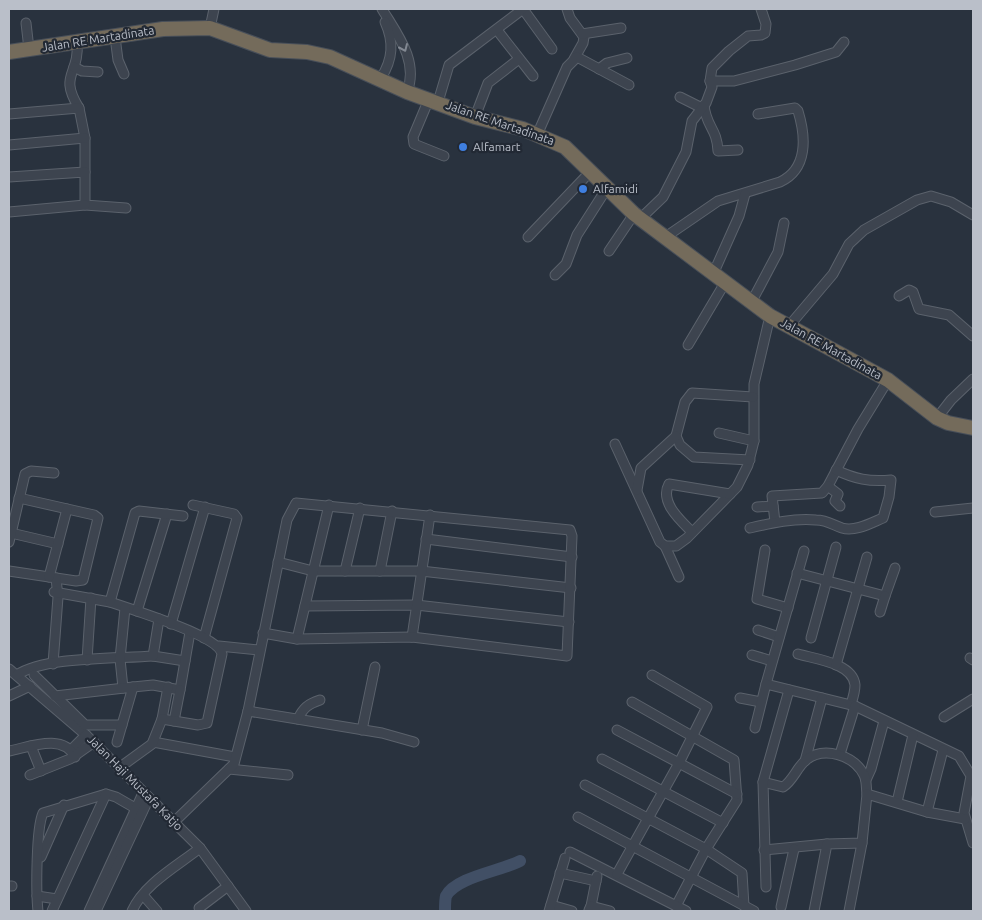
<svg xmlns="http://www.w3.org/2000/svg" width="982" height="920" font-family="Ubuntu,sans-serif">
<rect width="100%" height="100%" fill="#29323e"/>
<g fill="none" stroke-linecap="round" stroke-linejoin="round">
<!-- river -->
<path stroke="#414f65" stroke-width="12" d="M 445,911 C 445,907 445,900 446,896 C 456,877 501,871 520,861"/>
<defs>
<g id="minor">
<path d="M 382,9 C 397,34 419,61 407,92"/>
<path d="M 523,9 L 552,49"/>
<path d="M 567,9 L 570,18 L 584,37 L 583,43 L 574,59"/>
<path d="M 26,23 L 29,49"/>
<path d="M 210,28 L 214,9"/>
<path d="M 497,30 L 533,76"/>
<path d="M 582,34 L 621,28"/>
<path d="M 115,37 L 118,60 L 124,74"/>
<path d="M 77,42 C 80,75 58,74 79,108"/>
<path d="M 74,67 L 82,71 L 98,72"/>
<path d="M 599,69 L 607,63 L 627,58"/>
<path d="M 381,78 C 393,59 394,42 385,22"/>
<path d="M 710,81 L 712,68 L 729,51 L 748,36 L 761,35 L 765,33 L 766,24 L 761,9"/>
<path d="M 680,97 L 702,108"/>
<path d="M 429,99 L 413,137 L 414,144 L 444,156"/>
<path d="M 438,102 L 449,65 L 523,9"/>
<path d="M 704,105 C 706,127 717,128 718,151 L 738,150"/>
<path d="M 9,114 L 79,108 L 85,138 L 85,172"/>
<path d="M 475,117 L 488,83 L 519,59"/>
<path d="M 537,135 L 567,67 L 577,57 L 629,85"/>
<path d="M 9,145 L 85,138"/>
<path d="M 9,177 L 85,172 L 85,205 L 126,208"/>
<path d="M 9,212 L 85,205"/>
<path d="M 640,219 L 663,197 L 686,152 L 692,121 L 706,103 L 712,87 L 710,81 L 734,81 L 795,65 L 836,52 L 844,42"/>
<path d="M 528,237 L 591,171"/>
<path d="M 664,238 L 718,201 L 780,182 C 808,169 806,137 798,111 L 795,108 L 758,114"/>
<path d="M 609,251 L 634,214"/>
<path d="M 714,272 L 739,216 L 745,194"/>
<path d="M 555,275 L 566,264 L 577,235 L 607,188"/>
<path d="M 899,296 L 909,290 L 913,292 L 919,309 L 949,315 L 973,336"/>
<path d="M 752,301 L 778,252 L 784,223"/>
<path d="M 789,326 L 833,274 L 849,244 L 864,230 L 917,200 L 931,196 L 951,202 L 973,215"/>
<path d="M 688,345 L 726,281"/>
<path d="M 937,418 L 951,400 L 973,379"/>
<path d="M 719,433 L 754,441"/>
<path d="M 615,444 L 660,542 L 665,546 L 676,546 L 687,538 L 737,487 L 748,465 L 754,441 L 754,384 L 770,316"/>
<path d="M 750,460 L 694,457 L 680,445 L 676,436 L 685,402 L 692,393 L 753,397"/>
<path d="M 637,490 L 641,468 L 676,436"/>
<path d="M 19,498 L 94,515 L 98,518 L 83,580 L 76,581 L 56,578"/>
<path d="M 193,505 L 234,514 L 237,518 L 204,638"/>
<path d="M 840,506 L 835,501 L 838,494 L 829,487 L 829,484 L 858,429 L 888,380"/>
<path d="M 757,507 L 773,506"/>
<path d="M 935,512 L 973,508"/>
<path d="M 775,522 L 772,496 L 822,493 L 828,486"/>
<path d="M 750,528 C 772,523 794,518 816,520 C 827,520 833,525 842,528 C 855,532 871,523 883,518 L 889,497 L 891,480 C 869,482 855,479 836,470"/>
<path d="M 692,532 C 681,521 659,502 669,484 L 730,494"/>
<path d="M 11,533 L 58,544"/>
<path d="M 426,539 L 572,557"/>
<path d="M 9,542 L 25,474 L 31,471 L 54,473"/>
<path d="M 665,546 L 679,577"/>
<path d="M 765,550 L 757,599 L 788,608"/>
<path d="M 278,562 L 313,571 L 421,571 L 571,588"/>
<path d="M 9,571 L 56,578 L 58,597 L 53,664"/>
<path d="M 345,571 L 360,508"/>
<path d="M 380,571 L 392,511"/>
<path d="M 797,573 L 885,596 L 895,568"/>
<path d="M 49,577 L 67,509"/>
<path d="M 54,592 L 110,602 L 137,611 L 167,514"/>
<path d="M 110,602 L 135,513 L 139,511 L 183,516"/>
<path d="M 305,606 L 416,605 L 569,622"/>
<path d="M 880,612 L 885,596"/>
<path d="M 171,624 L 205,507"/>
<path d="M 758,630 L 779,637"/>
<path d="M 412,637 L 430,515"/>
<path d="M 811,638 L 836,547"/>
<path d="M 297,639 L 329,505"/>
<path d="M 219,646 L 259,650"/>
<path d="M 798,654 C 815,659 853,663 855,685 C 855,691 853,698 851,704"/>
<path d="M 752,655 L 772,661"/>
<path d="M 153,656 L 185,661"/>
<path d="M 970,658 L 973,660"/>
<path d="M 87,660 L 91,598"/>
<path d="M 836,665 L 867,557"/>
<path d="M 9,669 L 86,735 L 200,848 L 246,911"/>
<path d="M 17,675 C 45,656 118,659 153,656 L 159,619"/>
<path d="M 34,675 L 85,725 L 122,725"/>
<path d="M 766,684 L 804,551"/>
<path d="M 133,687 L 153,685 L 180,690 L 190,632"/>
<path d="M 123,688 L 120,659 L 125,608"/>
<path d="M 9,696 L 30,686"/>
<path d="M 55,696 L 133,687 L 117,742"/>
<path d="M 740,698 L 761,702"/>
<path d="M 632,702 L 734,760 L 737,800 L 706,849 L 742,873 L 744,906"/>
<path d="M 248,711 L 382,733 L 414,742"/>
<path d="M 944,717 L 973,699"/>
<path d="M 162,719 L 168,687"/>
<path d="M 298,719 C 303,708 308,704 320,700"/>
<path d="M 174,721 L 180,690"/>
<path d="M 755,728 L 766,684 L 855,706 L 959,756 L 971,776 L 964,813 L 973,843"/>
<path d="M 362,730 L 375,667"/>
<path d="M 617,730 L 737,794"/>
<path d="M 153,742 L 235,757"/>
<path d="M 31,746 L 41,771"/>
<path d="M 71,750 L 86,735"/>
<path d="M 9,751 C 30,747 63,733 75,757"/>
<path d="M 840,754 L 855,706"/>
<path d="M 602,759 L 723,823"/>
<path d="M 805,761 L 822,698"/>
<path d="M 119,768 L 152,744 L 162,719 L 198,725 L 207,723 L 222,654 C 219,638 154,617 137,611"/>
<path d="M 229,769 L 288,775"/>
<path d="M 30,775 L 70,759 L 94,742"/>
<path d="M 866,780 L 871,769 L 884,721"/>
<path d="M 763,782 L 783,787 C 793,781 797,767 806,760 C 824,746 854,755 864,775 C 867,781 866,788 867,794"/>
<path d="M 585,785 L 706,849 L 676,906"/>
<path d="M 897,802 L 913,735"/>
<path d="M 927,812 L 943,750"/>
<path d="M 578,817 L 754,911"/>
<path d="M 174,822 L 234,764 L 248,711 L 287,520 L 296,503 L 570,530 L 572,536 L 567,656 L 412,637 L 297,639 L 263,633"/>
<path d="M 764,850 L 827,844"/>
<path d="M 570,852 L 686,911"/>
<path d="M 41,857 L 64,805"/>
<path d="M 560,873 L 596,881"/>
<path d="M 617,874 L 679,763 L 707,707 L 652,675"/>
<path d="M 9,886 L 12,886"/>
<path d="M 766,887 L 763,782 L 789,690"/>
<path d="M 143,895 L 157,911"/>
<path d="M 37,896 L 57,899"/>
<path d="M 551,905 L 572,911"/>
<path d="M 591,906 L 597,876"/>
<path d="M 781,907 L 794,849"/>
<path d="M 199,908 L 228,886"/>
<path d="M 589,910 L 591,906 L 610,911"/>
<path d="M 38,911 C 36,893 36,828 43,813 L 106,794 L 116,797 L 142,812"/>
<path d="M 52,911 L 106,794"/>
<path d="M 89,911 L 143,793"/>
<path d="M 96,911 L 149,798"/>
<path d="M 132,911 C 144,884 177,866 200,848"/>
<path d="M 549,911 L 565,858"/>
<path d="M 814,911 L 827,844 L 862,843 L 867,794 L 927,812 L 965,819"/>
<path d="M 849,911 L 862,843"/>
</g>
<path id="highway" d="M 9,52 L 163,29 L 210,28 L 270,50 L 307,52 L 330,57 L 407,92 L 475,117 L 523,129 L 565,147 L 634,214 L 770,316 L 888,380 L 937,418 L 948,423 L 973,428"/>
</defs>
<!-- minor casing -->
<use href="#minor" stroke="#5b626c" stroke-width="11"/>
<!-- highway casing -->
<use href="#highway" stroke="#484f59" stroke-width="16"/>
<!-- minor -->
<use href="#minor" stroke="#3d444f" stroke-width="9"/>
<!-- highway -->
<use href="#highway" stroke="#746b5b" stroke-width="14"/>
</g>
<!-- one-way arrows -->
<defs><path id="oneway-chevron" d="M-2-3.5L2.5 0L-2 3.5" fill="none" stroke-width="1.6" stroke-linecap="round" stroke-linejoin="round" transform="scale(1.25)"/></defs>
<use stroke="#828892" href="#oneway-chevron" transform="translate(404 48) rotate(66)"/>
<!-- markers -->
<g fill="#3f7fe0" stroke="#222934" stroke-width="2">
<circle cx="463" cy="147" r="5"/>
<circle cx="583" cy="189" r="5"/>
</g>
<g text-anchor="middle" stroke-width="4.5" stroke-linejoin="round" paint-order="stroke">
<!-- street labels -->
<g font-size="12" fill="#babfc9" stroke="#222934">
<text transform="translate(98 39) rotate(-9)" y="4">Jalan RE Martadinata</text>
<text transform="translate(500 123) rotate(19)" y="4">Jalan RE Martadinata</text>
<text transform="translate(831 349) rotate(29)" y="4">Jalan RE Martadinata</text>
<text transform="translate(135 783) rotate(45)" y="4">Jalan Haji Mustafa Katjo</text>
</g>
<!-- poi labels -->
<g font-size="12" fill="#babfc9" stroke="#222934" text-anchor="start">
<text x="473" y="151">Alfamart</text>
<text x="593" y="193">Alfamidi</text>
</g>
</g>
<!-- border -->
<rect width="982" height="920" fill="none" stroke="#babfc9" stroke-width="20"/>
</svg>
